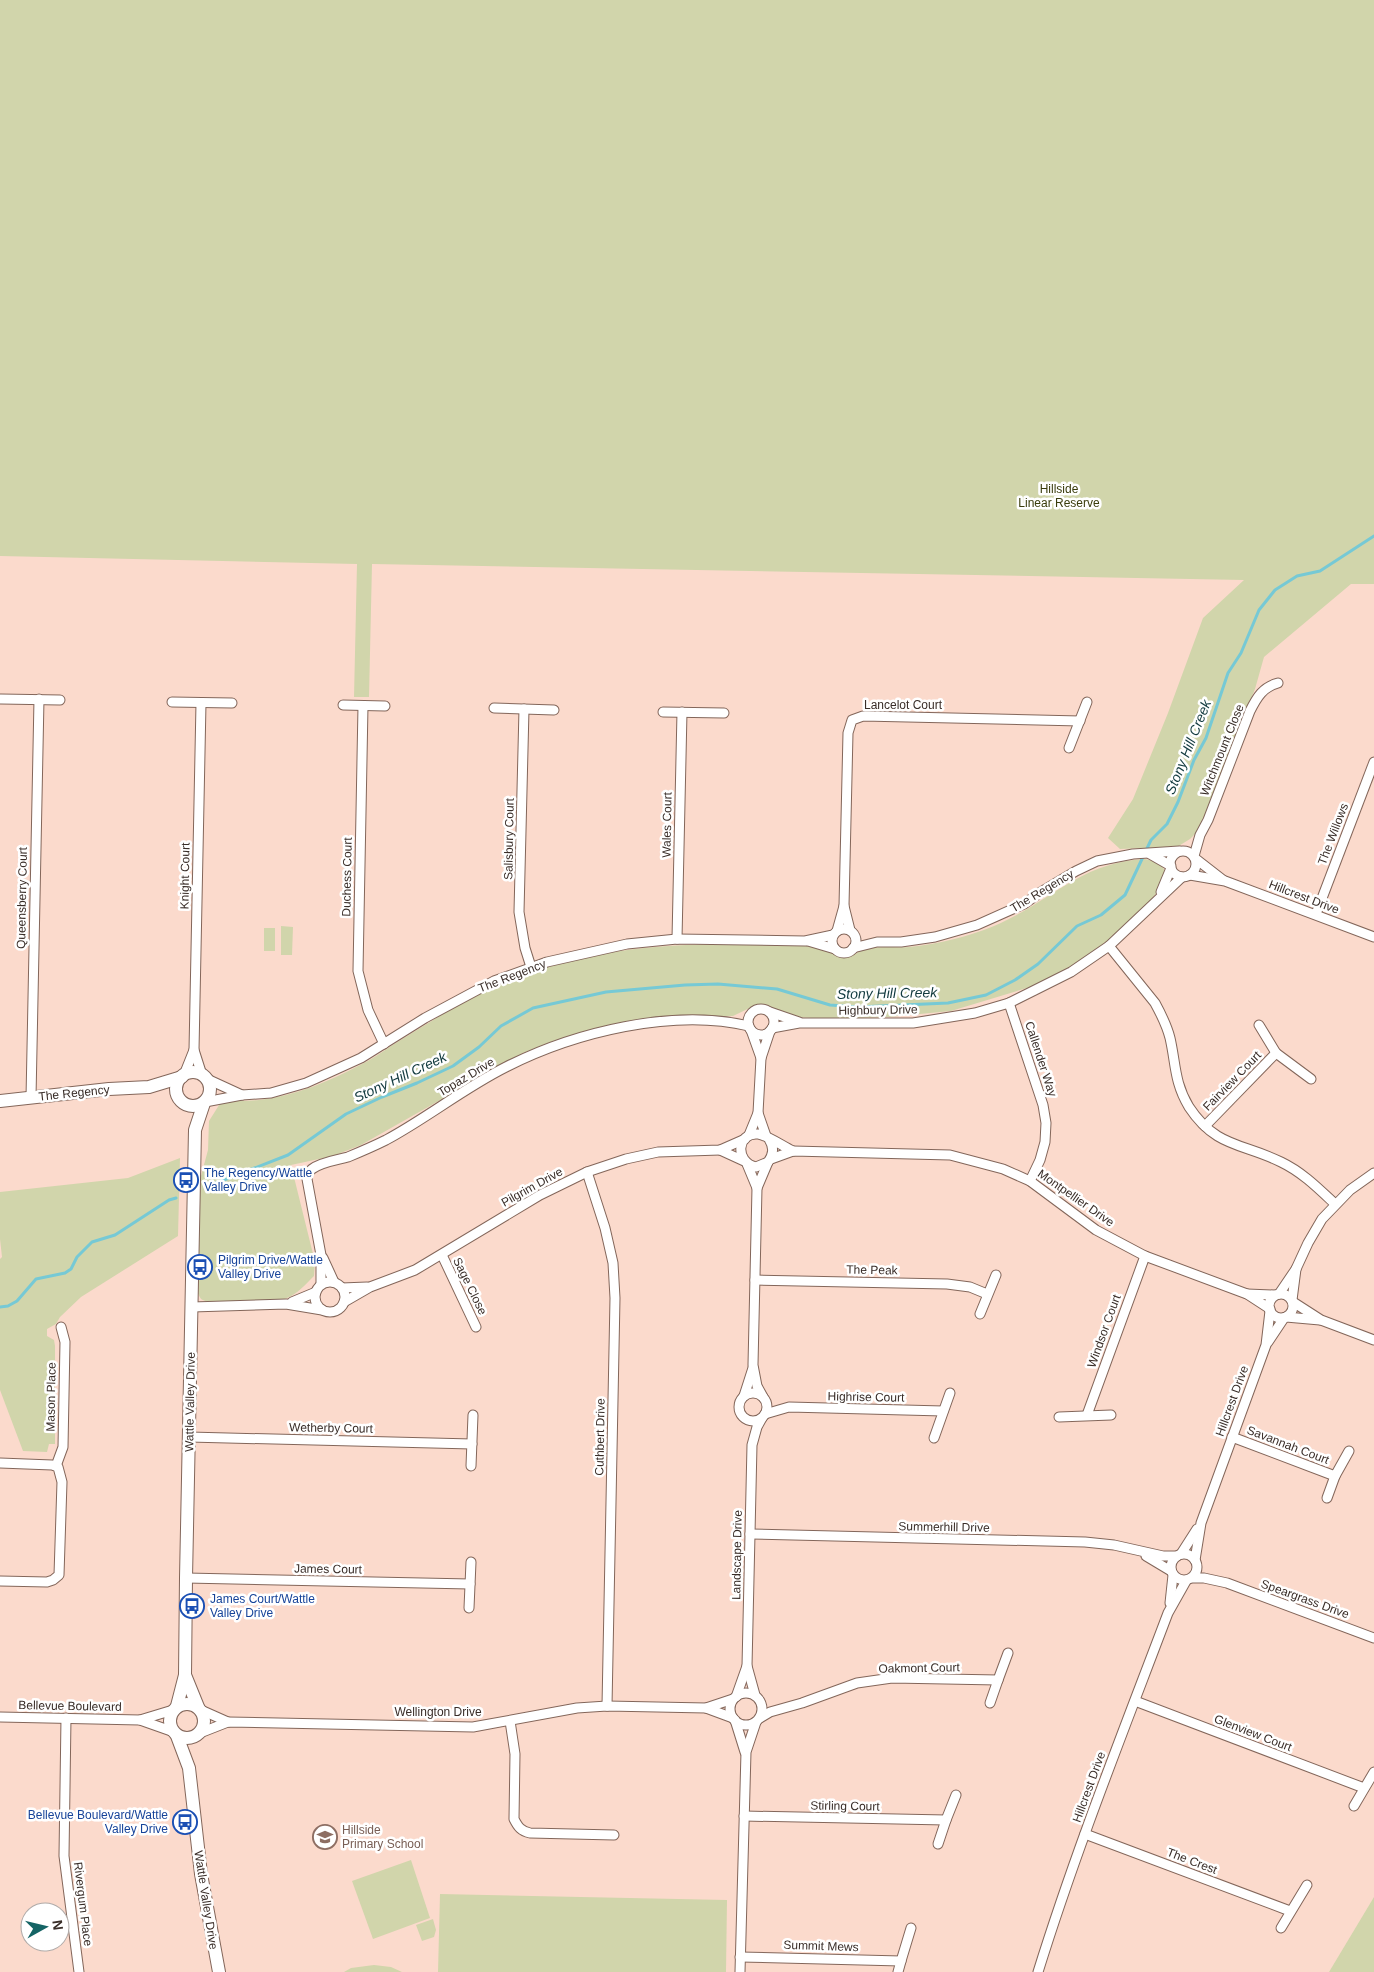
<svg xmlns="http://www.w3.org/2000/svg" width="1374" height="1972" font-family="Arial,sans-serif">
<rect width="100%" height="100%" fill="#fbdacc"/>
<!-- green -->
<g fill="#d1d5ab">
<path d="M 0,0 L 1374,0 L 1374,584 L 1351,584 L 1264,657 L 1255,689 L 1207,811 L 1196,833 L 1190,839 L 1177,847 L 1120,849 L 1108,838 L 1133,799 L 1168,713 L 1203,618 L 1244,580 L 372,564 L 369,697 L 354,697 L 357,564 L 0,556 Z"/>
<path d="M 1145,859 C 1154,861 1162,863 1166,873 L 1161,887 L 1151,900 L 1114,936 L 1070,968 L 1040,984 L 951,1011 L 889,1017 L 830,1019 L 793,1017 L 758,1004 L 733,1016 L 655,1018 L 586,1031 L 553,1041 L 523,1053 L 361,1145 L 333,1156 L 291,1165 L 315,1262 L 314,1276 C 306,1284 297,1294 287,1298 C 276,1303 209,1306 201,1299 C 199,1296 197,1291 195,1288 L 198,1187 L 208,1150 L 209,1121 L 221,1102 C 233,1101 246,1101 259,1100 C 295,1096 330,1081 362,1064 C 372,1059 382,1052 391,1046 C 428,1023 467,998 507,981 C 604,941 703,942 806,946 L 826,950 L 843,958 C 853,957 861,949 871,948 C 884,946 897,948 909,947 C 938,944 967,937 994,926 C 1049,903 1080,862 1145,859 Z"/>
<path d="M 281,926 L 293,927 L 292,955 L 281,955 Z"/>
<rect x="264" y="928" width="11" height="23"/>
<path d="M 180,1158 L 178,1236 L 81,1297 L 60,1317 L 56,1324 L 47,1329 L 47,1336 L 54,1340 L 55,1346 L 55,1444 L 49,1444 L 47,1452 L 23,1451 L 0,1390 L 0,1259 L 2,1257 L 0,1239 L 0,1192 L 128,1178 Z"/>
<path d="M 411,1860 L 430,1918 L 373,1939 L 352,1881 Z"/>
<path d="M 440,1894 L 727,1900 L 726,1972 L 438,1972 Z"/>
<path d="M 1374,1897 L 1374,1972 L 1329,1972 Z"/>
<path d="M 433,1919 L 436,1930 L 434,1937 L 422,1941 L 416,1925 Z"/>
<path d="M 374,1965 L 391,1967 L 402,1972 L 344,1972 L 351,1968 Z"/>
</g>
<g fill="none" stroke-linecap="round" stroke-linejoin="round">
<!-- stream -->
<g stroke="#76c9d5" stroke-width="3">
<path d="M 211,1185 L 288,1155 L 346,1114 L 382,1097 L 417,1083 L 453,1066 L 479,1047 L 501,1026 L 533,1008 L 606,992 L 685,985 L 718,984 L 777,989 L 830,1005 L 858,1007 L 948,1003 L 986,995 L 1015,980 L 1038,964 L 1077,926 L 1101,915 L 1125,895 L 1151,840 L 1167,824 L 1178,802 L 1194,760 L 1206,738 L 1228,673 L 1241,653 L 1259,610 L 1275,590 L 1297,576 L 1320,571 L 1374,536"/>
<path d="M 0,1307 L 8,1306 L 17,1301 L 36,1279 L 65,1273 L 71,1269 L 77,1257 L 92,1242 L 115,1235 L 169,1200 L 176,1198"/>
</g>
<defs>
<g id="street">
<path d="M 1,699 L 60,700"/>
<path d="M 172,702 L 232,703"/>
<path d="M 201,703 L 194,1050 L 202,1075"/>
<path d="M 343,705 L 385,706"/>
<path d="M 363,706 L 358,971 L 368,1010 L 384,1044"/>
<path d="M 494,708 L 554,710"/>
<path d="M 524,709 L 519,912 L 525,948 L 531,967"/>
<path d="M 663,712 L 724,713"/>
<path d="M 1069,748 L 1087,702"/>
<circle cx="1183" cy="864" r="13"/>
<path d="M 1150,854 L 1171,866"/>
<path d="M 1194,856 L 1200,835 L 1208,820 L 1250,711 C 1257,697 1263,687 1278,683"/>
<path d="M 1196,859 L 1223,880"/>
<path d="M 1190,875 L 1225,881 L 1374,937"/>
<path d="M 1161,892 L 1171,868"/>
<path d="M 1316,914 L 1374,762"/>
<circle cx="844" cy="941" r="12"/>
<path d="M 850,930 L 844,906 L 848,733 L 852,720 L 863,716 L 1080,721"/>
<path d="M 837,931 L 844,906"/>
<path d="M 677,939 L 682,712"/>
<path d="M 808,941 L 835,949"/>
<path d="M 1109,946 L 1155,1003 C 1161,1014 1167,1026 1170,1038 C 1176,1064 1174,1082 1189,1107 C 1216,1148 1243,1143 1281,1162 C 1302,1172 1318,1188 1335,1204"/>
<path d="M 853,948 L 877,942 L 901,942 L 935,937 L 977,925 L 1024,904 L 1041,892 L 1076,871 L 1097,861 L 1133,854 L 1179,851"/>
<path d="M 1009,1003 L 1043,1105 L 1046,1123 L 1045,1142 L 1040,1160 L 1030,1181"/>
<circle cx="761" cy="1022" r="13"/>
<path d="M 770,1012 L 799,1022"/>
<path d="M 1259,1025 L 1276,1053 L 1311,1079"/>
<path d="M 772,1028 L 799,1023 L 913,1023 L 975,1013 L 1009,1003 L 1071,972 L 1109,946 L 1182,877"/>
<path d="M 751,1030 L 761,1058"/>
<path d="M 184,1075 L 194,1050"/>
<path d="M 205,1078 L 242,1095"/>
<path d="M 31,1098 L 39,699"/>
<path d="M 205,1102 L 242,1095 L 271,1093 L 306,1083 L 361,1058 L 425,1018 L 494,981 L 547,962 L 627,944 L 677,939 L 805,941 L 833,935"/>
<path d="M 758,1113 L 766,1136"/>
<path d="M 1205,1126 L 1276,1053"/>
<path d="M 749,1135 L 758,1113 L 761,1058 L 770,1031"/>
<path d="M 769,1139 C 774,1147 774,1154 768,1162 L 756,1167 C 734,1162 737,1132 758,1134 C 767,1135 784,1147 793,1151"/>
<path d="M 720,1150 L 744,1161"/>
<path d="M 771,1159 L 793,1151 L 950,1155 L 1003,1169 L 1030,1181 L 1096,1230 L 1145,1256 L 1247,1294 L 1270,1309"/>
<path d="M 747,1164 L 757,1188 L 753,1365 L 757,1386 L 763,1397"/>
<path d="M 587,1172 L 605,1228 L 613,1263 L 615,1298 L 607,1706"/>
<path d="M 757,1188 L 768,1162"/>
<path d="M 442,1255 L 476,1327"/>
<path d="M 323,1258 L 334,1282"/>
<path d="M 755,1280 L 947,1284 L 970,1287 L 987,1294"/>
<circle cx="330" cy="1297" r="15"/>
<path d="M 321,1284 L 321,1255 L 307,1179 C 308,1174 308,1172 312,1169 C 321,1162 337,1160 348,1157 C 360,1152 374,1146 386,1140 C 427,1118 464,1088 506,1067 C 575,1032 673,1008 749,1026"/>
<path d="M 342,1288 L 367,1287"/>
<circle cx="1281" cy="1306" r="12"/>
<path d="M 1247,1294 L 1275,1295"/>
<path d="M 1279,1294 L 1296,1269 L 1308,1243 L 1322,1219 L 1350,1190 L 1374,1173"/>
<path d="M 1292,1300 L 1296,1269"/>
<path d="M 292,1302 L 316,1292"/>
<path d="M 344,1302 L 370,1287 L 415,1270 L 540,1195 L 587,1172 L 626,1159 L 658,1152 L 720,1150 L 745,1139"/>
<path d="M 1293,1302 L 1321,1320 L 1374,1340"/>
<path d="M 192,1307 L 286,1304 L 322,1310"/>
<path d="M 980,1314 L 996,1275"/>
<path d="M 1286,1317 L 1320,1320"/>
<path d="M 1268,1342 L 1284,1318"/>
<circle cx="753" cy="1407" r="14"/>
<path d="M 744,1396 L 753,1368"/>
<path d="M 765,1414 L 789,1407 L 943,1411"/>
<path d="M 1087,1415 L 1145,1256"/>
<path d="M 1059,1417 L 1111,1415"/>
<path d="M 189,1437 L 472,1444"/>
<path d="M 1232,1437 L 1335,1476 L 1349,1451"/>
<path d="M 934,1438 L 950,1393"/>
<path d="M 0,1463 L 52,1465 L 58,1467 L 62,1482 L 59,1575 L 53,1580 L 47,1582 L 0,1581"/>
<path d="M 56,1466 L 63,1447 L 65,1342 L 61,1327"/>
<path d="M 471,1466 L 473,1415"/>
<path d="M 1327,1498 L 1335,1476"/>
<path d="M 750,1534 L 1085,1542 L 1114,1545 L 1163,1556 L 1177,1556"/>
<circle cx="1184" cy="1567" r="13"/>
<path d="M 1181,1554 L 1197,1529"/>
<path d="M 1146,1556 L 1171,1571"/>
<path d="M 1195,1560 L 1201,1523 L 1266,1345 L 1270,1311"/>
<path d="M 186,1578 L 470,1584"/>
<path d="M 1192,1578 L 1204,1578 L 1227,1583 L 1374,1638"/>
<path d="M 1170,1603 L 1173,1575"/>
<path d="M 469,1608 L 471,1562"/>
<circle cx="746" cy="1709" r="16"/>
<path d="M 755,1695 L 747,1666 L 750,1534 L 752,1445 L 757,1427 L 762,1418"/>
<path d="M 736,1697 L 747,1666"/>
<path d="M 1135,1701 L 1364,1788"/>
<path d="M 990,1703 L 998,1680"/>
<path d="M 706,1708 L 733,1718"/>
<path d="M 201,1710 L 228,1722"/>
<path d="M 0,1717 L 140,1720 L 174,1732"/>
<path d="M 66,1718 L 64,1856 L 79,1972"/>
<path d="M 760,1718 L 770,1712 L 802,1703 L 857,1683 L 892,1678 L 998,1680 L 1008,1653"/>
<path d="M 140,1720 L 173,1710"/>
<path d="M 735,1720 L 745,1752"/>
<path d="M 510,1721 L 515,1754 L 514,1819 C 518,1827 521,1831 530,1833 L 614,1835"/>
<path d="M 200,1733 L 228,1722 L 473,1727 L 577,1708 L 607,1706 L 706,1708 L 733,1699"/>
<path d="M 1354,1806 L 1374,1772"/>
<path d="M 744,1816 L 946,1820 L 956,1795"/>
<path d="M 1085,1834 L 1290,1911"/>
<path d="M 938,1844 L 946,1820"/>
<path d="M 1281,1928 L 1307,1885"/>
<path d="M 740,1957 L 901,1961 L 911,1928"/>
<path d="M 740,1972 L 746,1752 L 756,1722"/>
<path d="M 898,1972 L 901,1961"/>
<path d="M 1038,1972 C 1076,1850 1123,1732 1168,1613 L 1186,1581"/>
</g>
<g id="secondary">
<circle cx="193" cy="1089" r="17"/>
<path d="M 0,1101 L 109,1089 L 149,1087 L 182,1077"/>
<path d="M 185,1675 L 198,1707"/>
<circle cx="187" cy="1721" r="17"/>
<path d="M 177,1706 L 185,1675 L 186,1578 L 195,1130 L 204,1103"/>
<path d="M 177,1736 L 189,1768 L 201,1874 L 219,1972"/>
</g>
</defs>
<!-- street casing -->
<use href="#street" stroke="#83665a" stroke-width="11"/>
<!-- secondary casing -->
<use href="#secondary" stroke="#83665a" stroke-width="14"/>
<!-- street -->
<use href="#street" stroke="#fff" stroke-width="9"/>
<!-- secondary -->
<use href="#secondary" stroke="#fff" stroke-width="12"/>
</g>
<!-- icons -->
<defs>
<symbol id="bus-ring" viewBox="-11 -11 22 22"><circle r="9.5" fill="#fff" stroke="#1a4fb4" stroke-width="1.5"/><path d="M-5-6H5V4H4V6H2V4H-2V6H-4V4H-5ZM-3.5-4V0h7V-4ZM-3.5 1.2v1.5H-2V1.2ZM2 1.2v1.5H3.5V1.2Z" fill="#1a4fb4"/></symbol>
<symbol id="school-ring" viewBox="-11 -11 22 22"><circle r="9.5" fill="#fff" stroke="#8d6e63" stroke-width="1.5"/><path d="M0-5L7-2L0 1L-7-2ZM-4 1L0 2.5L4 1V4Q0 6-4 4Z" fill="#8d6e63"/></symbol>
</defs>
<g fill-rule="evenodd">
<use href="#bus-ring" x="172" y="1166" width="28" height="28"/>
<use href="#bus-ring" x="186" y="1253" width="28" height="28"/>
<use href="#bus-ring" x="178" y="1592" width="28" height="28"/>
<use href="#bus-ring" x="171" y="1808" width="28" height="28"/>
<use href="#school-ring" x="311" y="1823" width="28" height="28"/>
</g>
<g text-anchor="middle" stroke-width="5" stroke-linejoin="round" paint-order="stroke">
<!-- park labels -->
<g font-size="12" fill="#3a3c0c" stroke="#fff">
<text x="1059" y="493">Hillside<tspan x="1059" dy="14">Linear Reserve</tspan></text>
</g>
<!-- street labels -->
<g font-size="12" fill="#392d28" stroke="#fff">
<text x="903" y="709">Lancelot Court</text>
<text transform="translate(1222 750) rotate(-68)" y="4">Witchmount Close</text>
<text transform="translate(667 825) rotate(-89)" y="4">Wales Court</text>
<text transform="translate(1333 834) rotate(-69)" y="4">The Willows</text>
<text transform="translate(509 839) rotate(-89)" y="4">Salisbury Court</text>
<text transform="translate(185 876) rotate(-89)" y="4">Knight Court</text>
<text transform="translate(347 877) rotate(-89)" y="4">Duchess Court</text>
<text transform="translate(1042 891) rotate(-31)" y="4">The Regency</text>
<text transform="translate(1304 897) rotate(21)" y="4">Hillcrest Drive</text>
<text transform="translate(22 898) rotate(-89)" y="4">Queensberry Court</text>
<text transform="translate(512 976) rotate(-21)" y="4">The Regency</text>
<text transform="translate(878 1010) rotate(-1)" y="4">Highbury Drive</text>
<text transform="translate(1041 1059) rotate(72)" y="4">Callender Way</text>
<text transform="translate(466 1077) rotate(-31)" y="4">Topaz Drive</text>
<text transform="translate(1232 1081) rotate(-46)" y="4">Fairview Court</text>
<text transform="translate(74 1093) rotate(-6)" y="4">The Regency</text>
<text transform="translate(532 1187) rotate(-29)" y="4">Pilgrim Drive</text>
<text transform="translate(1076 1198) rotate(35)" y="4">Montpellier Drive</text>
<text transform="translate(872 1270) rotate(1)" y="4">The Peak</text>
<text transform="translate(470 1286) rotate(64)" y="4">Sage Close</text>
<text transform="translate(1104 1331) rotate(-70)" y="4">Windsor Court</text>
<text transform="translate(51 1397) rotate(-89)" y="4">Mason Place</text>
<text transform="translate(866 1397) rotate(1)" y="4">Highrise Court</text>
<text transform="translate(1232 1401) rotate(-70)" y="4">Hillcrest Drive</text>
<text transform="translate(190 1402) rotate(-89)" y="4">Wattle Valley Drive</text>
<text transform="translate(331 1428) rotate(1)" y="4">Wetherby Court</text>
<text transform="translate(600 1437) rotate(-89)" y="4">Cuthbert Drive</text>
<text transform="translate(1288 1445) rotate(21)" y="4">Savannah Court</text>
<text transform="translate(944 1527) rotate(1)" y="4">Summerhill Drive</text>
<text transform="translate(737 1555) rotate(-89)" y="4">Landscape Drive</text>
<text transform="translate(328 1569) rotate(1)" y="4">James Court</text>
<text transform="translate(1305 1599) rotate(20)" y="4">Speargrass Drive</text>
<text transform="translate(919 1668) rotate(-1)" y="4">Oakmont Court</text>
<text transform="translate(70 1706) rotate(1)" y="4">Bellevue Boulevard</text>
<text x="438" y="1716">Wellington Drive</text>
<text transform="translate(1253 1733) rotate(21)" y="4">Glenview Court</text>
<text transform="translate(1089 1787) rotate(-70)" y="4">Hillcrest Drive</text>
<text transform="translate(845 1806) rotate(1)" y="4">Stirling Court</text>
<text transform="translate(1192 1861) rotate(21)" y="4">The Crest</text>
<text transform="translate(206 1900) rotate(81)" y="4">Wattle Valley Drive</text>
<text transform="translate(83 1904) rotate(83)" y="4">Rivergum Place</text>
<text transform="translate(821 1946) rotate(2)" y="4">Summit Mews</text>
</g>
<!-- transit labels -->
<g font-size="12" fill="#164399" stroke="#fff" text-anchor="start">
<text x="204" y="1177">The Regency/Wattle<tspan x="204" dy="14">Valley Drive</tspan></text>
<text x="218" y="1264">Pilgrim Drive/Wattle<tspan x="218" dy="14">Valley Drive</tspan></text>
<text x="210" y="1603">James Court/Wattle<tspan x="210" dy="14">Valley Drive</tspan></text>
<text x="168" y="1819" text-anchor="end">Bellevue Boulevard/Wattle<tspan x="168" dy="14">Valley Drive</tspan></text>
</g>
<!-- education labels -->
<g font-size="12" fill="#785e54" stroke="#fff" text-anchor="start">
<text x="342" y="1834">Hillside<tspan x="342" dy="14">Primary School</tspan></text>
</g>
<!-- water labels -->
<g font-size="14" font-style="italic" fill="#123a3f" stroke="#fff">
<text transform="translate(1188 747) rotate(-68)" y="5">Stony Hill Creek</text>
<text transform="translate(887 993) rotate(-1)" y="5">Stony Hill Creek</text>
<text transform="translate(400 1077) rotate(-25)" y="5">Stony Hill Creek</text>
</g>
</g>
<!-- north arrow -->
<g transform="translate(45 1927) rotate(82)"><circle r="24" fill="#ffffff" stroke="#b0aba9"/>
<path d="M0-4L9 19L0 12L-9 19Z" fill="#156465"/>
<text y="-8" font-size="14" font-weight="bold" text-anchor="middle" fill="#392d28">N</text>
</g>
</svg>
